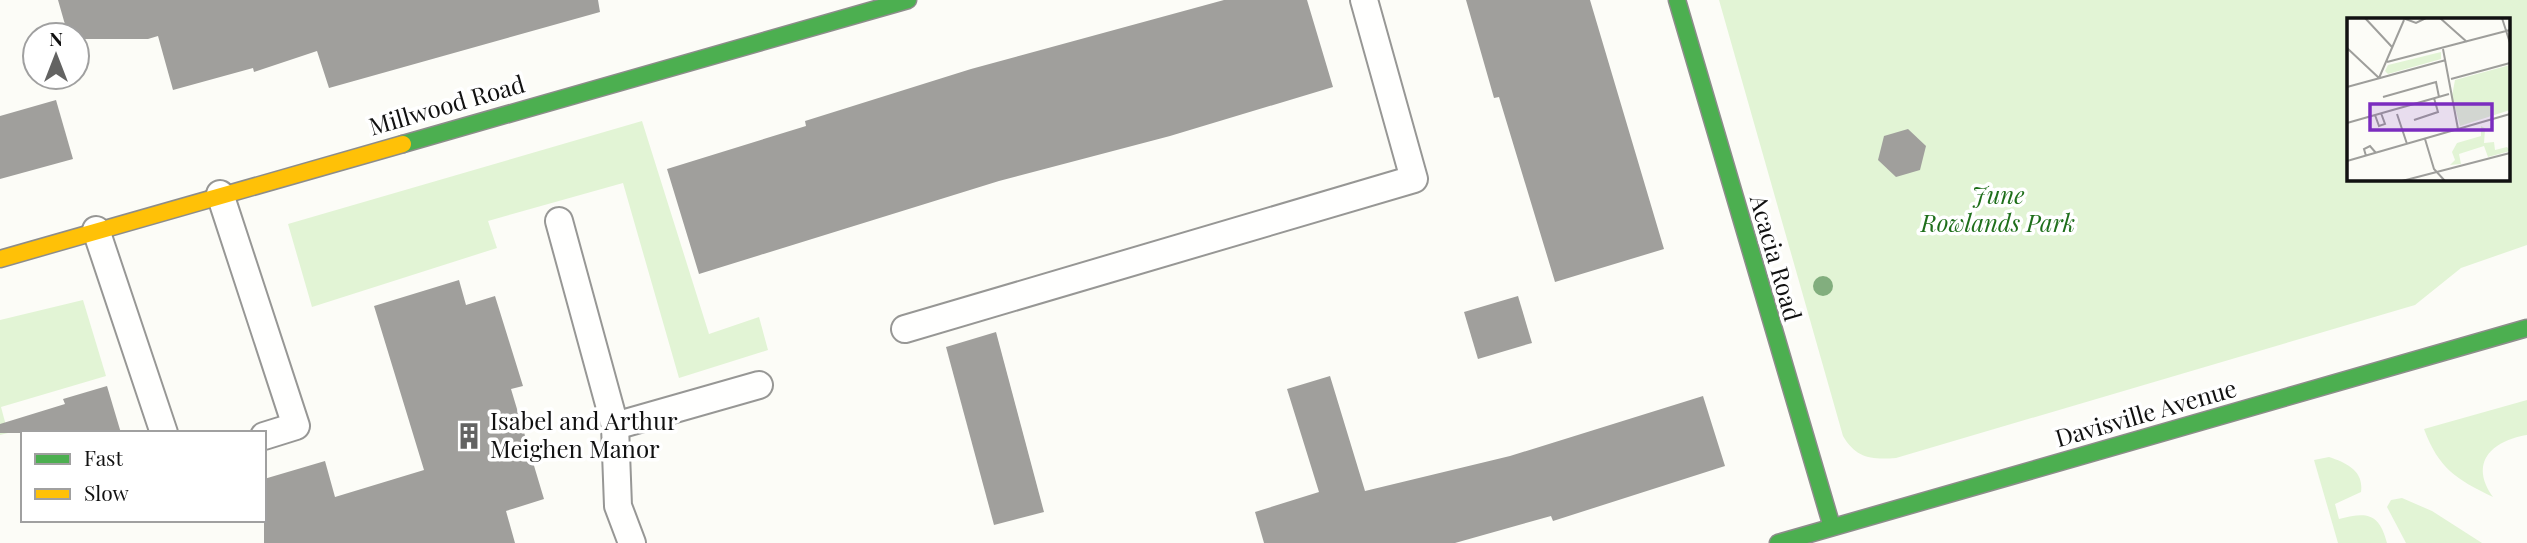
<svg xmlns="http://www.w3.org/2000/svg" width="2527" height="543" font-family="'Playfair Display',serif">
<rect width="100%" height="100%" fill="#fcfcf7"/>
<!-- green -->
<g fill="#e2f4d5" fill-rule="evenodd">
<path d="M 1719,0 L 2527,0 L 2527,245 L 2461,268 L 2415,305 L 1896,458 C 1871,460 1856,458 1843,436 ZM 2348,19 L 2508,19 L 2508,178 L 2348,178 Z"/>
<path d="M 642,121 L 709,334 L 759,317 L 768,350 L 679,378 L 623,183 L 488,221 L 497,248 L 312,307 L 288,224 Z"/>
<path d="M 83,300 L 106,376 L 1,407 L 8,433 L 0,435 L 0,320 Z"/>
<path d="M 2527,400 L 2527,435 C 2491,441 2469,463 2493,497 C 2456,479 2439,469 2424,429 Z"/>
<path d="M 2329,457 C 2347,463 2364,471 2361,492 L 2335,504 L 2339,519 C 2366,512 2379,512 2387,543 L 2338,543 L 2314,460 Z"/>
<path d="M 2402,498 L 2432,511 L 2482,543 L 2406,543 L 2387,507 L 2391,500 Z"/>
</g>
<!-- building -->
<g fill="#a09f9c">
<path d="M 58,0 L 598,0 L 600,12 L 329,88 L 317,51 L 254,72 L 253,68 L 173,90 L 158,36 L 148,39 L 77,39 L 77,35 L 68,35 Z"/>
<path d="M 1224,0 L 1307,0 L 1333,87 L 1170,136 L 999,181 L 699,274 L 667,169 L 806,126 L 805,121 L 971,69 Z"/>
<path d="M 1466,0 L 1590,0 L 1664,249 L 1555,282 L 1499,97 L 1494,98 Z"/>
<path d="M 56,100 L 73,159 L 0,179 L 0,116 Z"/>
<path d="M 1908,129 L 1926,146 L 1920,170 L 1896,177 L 1878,160 L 1884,136 Z"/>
<path d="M 459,280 L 466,305 L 495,296 L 523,386 L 511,389 L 544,499 L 506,511 L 515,543 L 264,543 L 264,479 L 325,461 L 335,497 L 424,470 L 374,306 Z"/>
<path d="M 1518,296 L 1532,343 L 1478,359 L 1464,312 Z"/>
<path d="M 996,332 L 1044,512 L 994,525 L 946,347 Z"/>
<path d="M 1330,376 L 1365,491 L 1510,456 L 1703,396 L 1725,466 L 1553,521 L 1551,516 L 1455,543 L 1264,543 L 1255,512 L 1319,492 L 1287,389 Z"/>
<path d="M 107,386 L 121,433 L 0,433 L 0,424 L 65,404 L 63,399 Z"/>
</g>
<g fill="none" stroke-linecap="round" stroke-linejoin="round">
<defs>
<g id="lane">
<path d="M 220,194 L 296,426 L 264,436"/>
<path d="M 559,221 L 615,426 L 618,506 L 632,543"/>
<path d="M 96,230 L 164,433"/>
<path d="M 905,329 L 1414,179 L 1364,0"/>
<path d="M 615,426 L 759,385"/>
</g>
<g id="fast">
<path d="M 1677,0 L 1832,527"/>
<path d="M 403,144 L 908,0"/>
<path d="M 1778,543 L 2527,328"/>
</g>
<path id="slow" d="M 0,259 L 403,144"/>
</defs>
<!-- lane casing -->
<use href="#lane" stroke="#979795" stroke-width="30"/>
<!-- fast casing -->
<use href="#fast" stroke="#8d8d8b" stroke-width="19"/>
<!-- slow casing -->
<use href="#slow" stroke="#8d8d8b" stroke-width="19"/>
<!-- lane -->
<use href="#lane" stroke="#fffffe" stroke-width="26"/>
<!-- fast -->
<use href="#fast" stroke="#4caf50" stroke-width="16"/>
<!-- slow -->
<use href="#slow" stroke="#ffc107" stroke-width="16"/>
</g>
<!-- trees -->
<circle fill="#82ae7e" cx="1823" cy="286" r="10"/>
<!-- icons -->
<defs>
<symbol id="building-bare" viewBox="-9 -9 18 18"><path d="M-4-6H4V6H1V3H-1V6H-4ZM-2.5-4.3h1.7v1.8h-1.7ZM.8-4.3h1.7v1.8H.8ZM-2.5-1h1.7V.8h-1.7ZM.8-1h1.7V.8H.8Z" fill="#636362" stroke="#fff" stroke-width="2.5" paint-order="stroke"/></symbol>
</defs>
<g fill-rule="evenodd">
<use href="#building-bare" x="450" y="417" width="38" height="38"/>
</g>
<g text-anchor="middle" stroke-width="7" stroke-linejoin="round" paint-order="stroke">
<!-- street labels -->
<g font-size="24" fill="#111" stroke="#fff">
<text transform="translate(447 106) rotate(-16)" y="8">Millwood Road</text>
<text transform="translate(1775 258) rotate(74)" y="8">Acacia Road</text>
<text transform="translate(2146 414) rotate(-16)" y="8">Davisville Avenue</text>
</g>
<!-- park labels -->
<g font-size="24" font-style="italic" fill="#1f6f1b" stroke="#fff">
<text x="1998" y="204">June<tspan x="1998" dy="28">Rowlands Park</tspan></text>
</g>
<!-- poi labels -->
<g font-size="24" fill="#111" stroke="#fff" text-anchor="start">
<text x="490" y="430">Isabel and Arthur<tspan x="490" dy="28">Meighen Manor</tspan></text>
</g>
</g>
<!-- overview -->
<g transform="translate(2347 18)">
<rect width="163" height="163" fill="#fcfcf7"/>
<path d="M 94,34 L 94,41 L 41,56 L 38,53 L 41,47 ZM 163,47 L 163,92 L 113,108 L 105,78 L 108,62 ZM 134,108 L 143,113 L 138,112 L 137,125 L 147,124 L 148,132 L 160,129 L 163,133 L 141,139 L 137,128 L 112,136 L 114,146 L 103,147 L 108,142 L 105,134 L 110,125 L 134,118 Z" fill="#e2f4d5"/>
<path fill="none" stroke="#9e9e9b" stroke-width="2" d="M 18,0 L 45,29M 56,0 L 69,5 L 79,0M 93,0 L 120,24M 155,0 L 163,25M 0,30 L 32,60M 96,31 L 111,111M 40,44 L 163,12M 32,60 L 57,2M 104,61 L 163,45M 0,69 L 99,42M 36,79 L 89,64 L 92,79M 50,96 L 60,126M 28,97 L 32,108 L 38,106 L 34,95M 67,102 L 91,94 L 87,80M 0,105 L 102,76M 78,121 L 87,151 L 98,163M 19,138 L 17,131 L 23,128 L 29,135M 0,143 L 163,96M 55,163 L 163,135"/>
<path fill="#7b2cbf" fill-opacity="0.15" stroke="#7b2cbf" stroke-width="3.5" d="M 23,86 L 145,86 L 145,112 L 23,112 Z"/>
<rect width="163" height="163" fill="none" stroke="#111" stroke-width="3.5"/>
</g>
<!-- legend -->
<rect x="21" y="431" width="245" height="91" fill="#ffffff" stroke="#a0a0a0" stroke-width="2"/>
<rect x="35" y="454" width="35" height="10" fill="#4caf50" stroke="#a0a0a0" stroke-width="2"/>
<text x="84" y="466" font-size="21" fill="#111111">Fast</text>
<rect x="35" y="489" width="35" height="10" fill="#ffc107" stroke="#a0a0a0" stroke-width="2"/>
<text x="84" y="501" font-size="21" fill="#111111">Slow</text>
<!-- north arrow -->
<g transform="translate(56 56)"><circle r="33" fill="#ffffff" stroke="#a0a0a0" stroke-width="2"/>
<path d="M0-5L12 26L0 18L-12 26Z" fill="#636362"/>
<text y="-10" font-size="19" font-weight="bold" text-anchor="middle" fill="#111111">N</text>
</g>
</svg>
